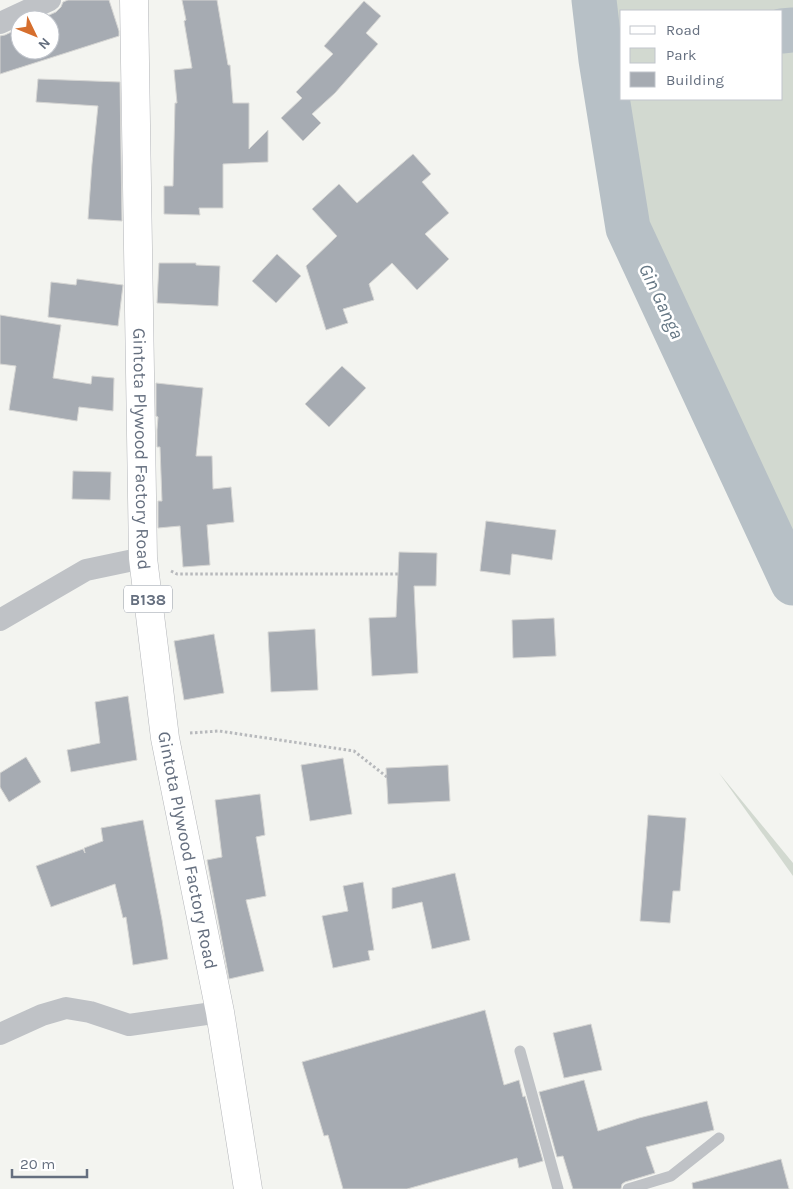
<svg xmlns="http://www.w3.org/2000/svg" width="793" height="1189" font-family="Karla,sans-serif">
<rect width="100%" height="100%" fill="#f3f4f0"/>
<!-- green -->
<g fill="#d2d9d0" fill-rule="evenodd">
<path d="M 594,0 L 793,0 L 793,583 L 628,228 L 601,60 ZM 622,11 L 782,11 L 782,99 L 622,99 Z"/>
<path d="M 719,773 L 793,863 L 793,876 Z"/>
</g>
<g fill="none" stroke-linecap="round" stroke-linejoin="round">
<!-- river -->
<g stroke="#b7c0c6" stroke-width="45">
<path d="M 594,0 L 601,60 L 628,228 L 793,583"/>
<path d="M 782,31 L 793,30"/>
</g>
</g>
<!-- building -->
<g fill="#a6abb2" stroke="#d5d5d3">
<path d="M 68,0 L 109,0 L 119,31 L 119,36 L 0,74 L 0,36 L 5,35 L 20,28 L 20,50 L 50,50 L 50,20 L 38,20 L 56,12 L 61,7 L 63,2 Z"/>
<path d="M 182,0 L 217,0 L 228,65 L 230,65 L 233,103 L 249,103 L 249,149 L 268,130 L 268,162 L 223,164 L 223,208 L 199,208 L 200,215 L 164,214 L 164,186 L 173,186 L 175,103 L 177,103 L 174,70 L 192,68 L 184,21 L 186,20 Z"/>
<path d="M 364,1 L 381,16 L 366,33 L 378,44 L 335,93 L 312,114 L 321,123 L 303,141 L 281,118 L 302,98 L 296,92 L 333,54 L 324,46 Z"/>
<path d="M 38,79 L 120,82 L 122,221 L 88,219 L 92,164 L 98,106 L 36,102 Z"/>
<path d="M 413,154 L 431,174 L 422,182 L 449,213 L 425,234 L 449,259 L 417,290 L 392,263 L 369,284 L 374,300 L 343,309 L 348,323 L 326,330 L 306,266 L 337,236 L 312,209 L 339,184 L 357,203 Z"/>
<path d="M 277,254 L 301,276 L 276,303 L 252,281 Z"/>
<path d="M 159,263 L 196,263 L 196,265 L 220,266 L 218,306 L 157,303 Z"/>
<path d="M 77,279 L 123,285 L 118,326 L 48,317 L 51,282 L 76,285 Z"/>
<path d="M 0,315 L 61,325 L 53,378 L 91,384 L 92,376 L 114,378 L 113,411 L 79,407 L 77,421 L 9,410 L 16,366 L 0,364 Z"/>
<path d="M 342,366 L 366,388 L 329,427 L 305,404 Z"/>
<path d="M 156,383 L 203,388 L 196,456 L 212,456 L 213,489 L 231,487 L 234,522 L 207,525 L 210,565 L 183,567 L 180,526 L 158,528 L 158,501 L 162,501 L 160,447 L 157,447 L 157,430 L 158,417 L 156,416 Z"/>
<path d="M 73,471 L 111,472 L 110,500 L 72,499 Z"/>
<path d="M 486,521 L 556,530 L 552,560 L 512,554 L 510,575 L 480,571 Z"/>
<path d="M 399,552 L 437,553 L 436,586 L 414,586 L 418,673 L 372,676 L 369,618 L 396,617 Z"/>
<path d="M 554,618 L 556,656 L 513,658 L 512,620 Z"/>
<path d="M 315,629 L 318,690 L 271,692 L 268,632 Z"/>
<path d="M 214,634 L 224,693 L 184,700 L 174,641 Z"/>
<path d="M 128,696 L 137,760 L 71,772 L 67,750 L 100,743 L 95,702 Z"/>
<path d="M 26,757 L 41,782 L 9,802 L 0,787 L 0,773 Z"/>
<path d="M 343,758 L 352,814 L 310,821 L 301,765 Z"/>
<path d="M 448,765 L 450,801 L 388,804 L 386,768 Z"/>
<path d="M 260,794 L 265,835 L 256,837 L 266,896 L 246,900 L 264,971 L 229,979 L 207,860 L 222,857 L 215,800 Z"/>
<path d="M 648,815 L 686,818 L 680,891 L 673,891 L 670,923 L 640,921 Z"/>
<path d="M 143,820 L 162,920 L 168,959 L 133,965 L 126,917 L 123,918 L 115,884 L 51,907 L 36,866 L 83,849 L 85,853 L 84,848 L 103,841 L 101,828 Z"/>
<path d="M 455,873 L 470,940 L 432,949 L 422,902 L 392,909 L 392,888 Z"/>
<path d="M 363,882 L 374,950 L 368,951 L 370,960 L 333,968 L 322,916 L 348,911 L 343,886 Z"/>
<path d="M 485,1010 L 504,1085 L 519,1080 L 523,1097 L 525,1096 L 543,1161 L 519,1168 L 517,1158 L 407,1189 L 343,1189 L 328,1135 L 324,1136 L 302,1062 Z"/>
<path d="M 591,1024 L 602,1070 L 564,1078 L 553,1033 Z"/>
<path d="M 584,1080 L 598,1131 L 639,1118 L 707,1101 L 714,1130 L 646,1147 L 655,1173 L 625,1182 L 622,1184 L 621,1189 L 573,1189 L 563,1156 L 557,1157 L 539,1092 Z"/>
<path d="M 781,1159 L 789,1189 L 693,1189 L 692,1183 Z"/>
</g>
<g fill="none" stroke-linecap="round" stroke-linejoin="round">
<defs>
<g id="primary">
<path id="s1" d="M 134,0 L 143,558 L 165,738 L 220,1012 L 248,1189"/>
</g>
</defs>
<!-- primary casing -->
<use href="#primary" stroke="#b3b5b9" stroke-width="29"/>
<!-- path -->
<g stroke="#b7b9bc" stroke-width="3" stroke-dasharray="2.5 2.5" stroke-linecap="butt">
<path d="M 171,571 L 177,574 L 398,574"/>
<path d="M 190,733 L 219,731 L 354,751 L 387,777"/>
</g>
<!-- lane -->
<g stroke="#bfc2c6" stroke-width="11">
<path d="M 520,1051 L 558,1189"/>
<path d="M 628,1189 L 671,1176 L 719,1138"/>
</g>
<!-- street -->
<g stroke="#bfc2c6" stroke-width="22">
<path d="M 0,23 L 50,0"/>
<path d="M 0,620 L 86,570 L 143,558"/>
<path d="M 0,1034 L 42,1015 L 66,1008 L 90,1012 L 129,1025 L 220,1012"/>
</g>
<!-- primary -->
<use href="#primary" stroke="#fff" stroke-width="28"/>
</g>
<g text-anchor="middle" stroke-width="5" stroke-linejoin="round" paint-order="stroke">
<!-- shield labels -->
<rect fill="#fff" stroke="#939aa5" stroke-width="1" x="124" y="585.5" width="48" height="27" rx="4"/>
<g font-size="16" font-weight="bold" fill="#656f7f">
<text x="148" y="605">B138</text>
</g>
<!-- street labels -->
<g font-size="18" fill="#656f7f" stroke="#fff">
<text dy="6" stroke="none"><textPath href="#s1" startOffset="449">Gintota Plywood Factory Road</textPath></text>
<text dy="6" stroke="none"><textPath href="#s1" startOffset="854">Gintota Plywood Factory Road</textPath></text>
</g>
<!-- water labels -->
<g font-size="19" font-style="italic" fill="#657784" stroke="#fff">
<text transform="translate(662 301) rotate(65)" y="7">Gin Ganga</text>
</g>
</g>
<!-- legend -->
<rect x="620" y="10" width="162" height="90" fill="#ffffff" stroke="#c1c5cc"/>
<rect x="630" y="26" width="25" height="8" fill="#ffffff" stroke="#c1c5cc"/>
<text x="666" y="35" font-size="15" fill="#656f7f">Road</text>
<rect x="630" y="48" width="25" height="15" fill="#d2d9d0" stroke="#c1c5cc"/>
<text x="666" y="60" font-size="15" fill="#656f7f">Park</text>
<rect x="630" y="72" width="25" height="15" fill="#a6abb2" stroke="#c1c5cc"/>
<text x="666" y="85" font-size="15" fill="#656f7f">Building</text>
<!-- north arrow -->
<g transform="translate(35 35) rotate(133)"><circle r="24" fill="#ffffff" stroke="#c1c5cc"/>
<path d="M0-4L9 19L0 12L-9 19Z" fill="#d66f2e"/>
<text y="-8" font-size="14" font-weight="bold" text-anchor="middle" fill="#656f7f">N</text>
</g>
<!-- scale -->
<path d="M12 1169v8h75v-8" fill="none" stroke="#656f7f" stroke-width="2.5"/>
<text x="20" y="1169" font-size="15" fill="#656f7f" stroke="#ffffff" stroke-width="4" paint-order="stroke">20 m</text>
</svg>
